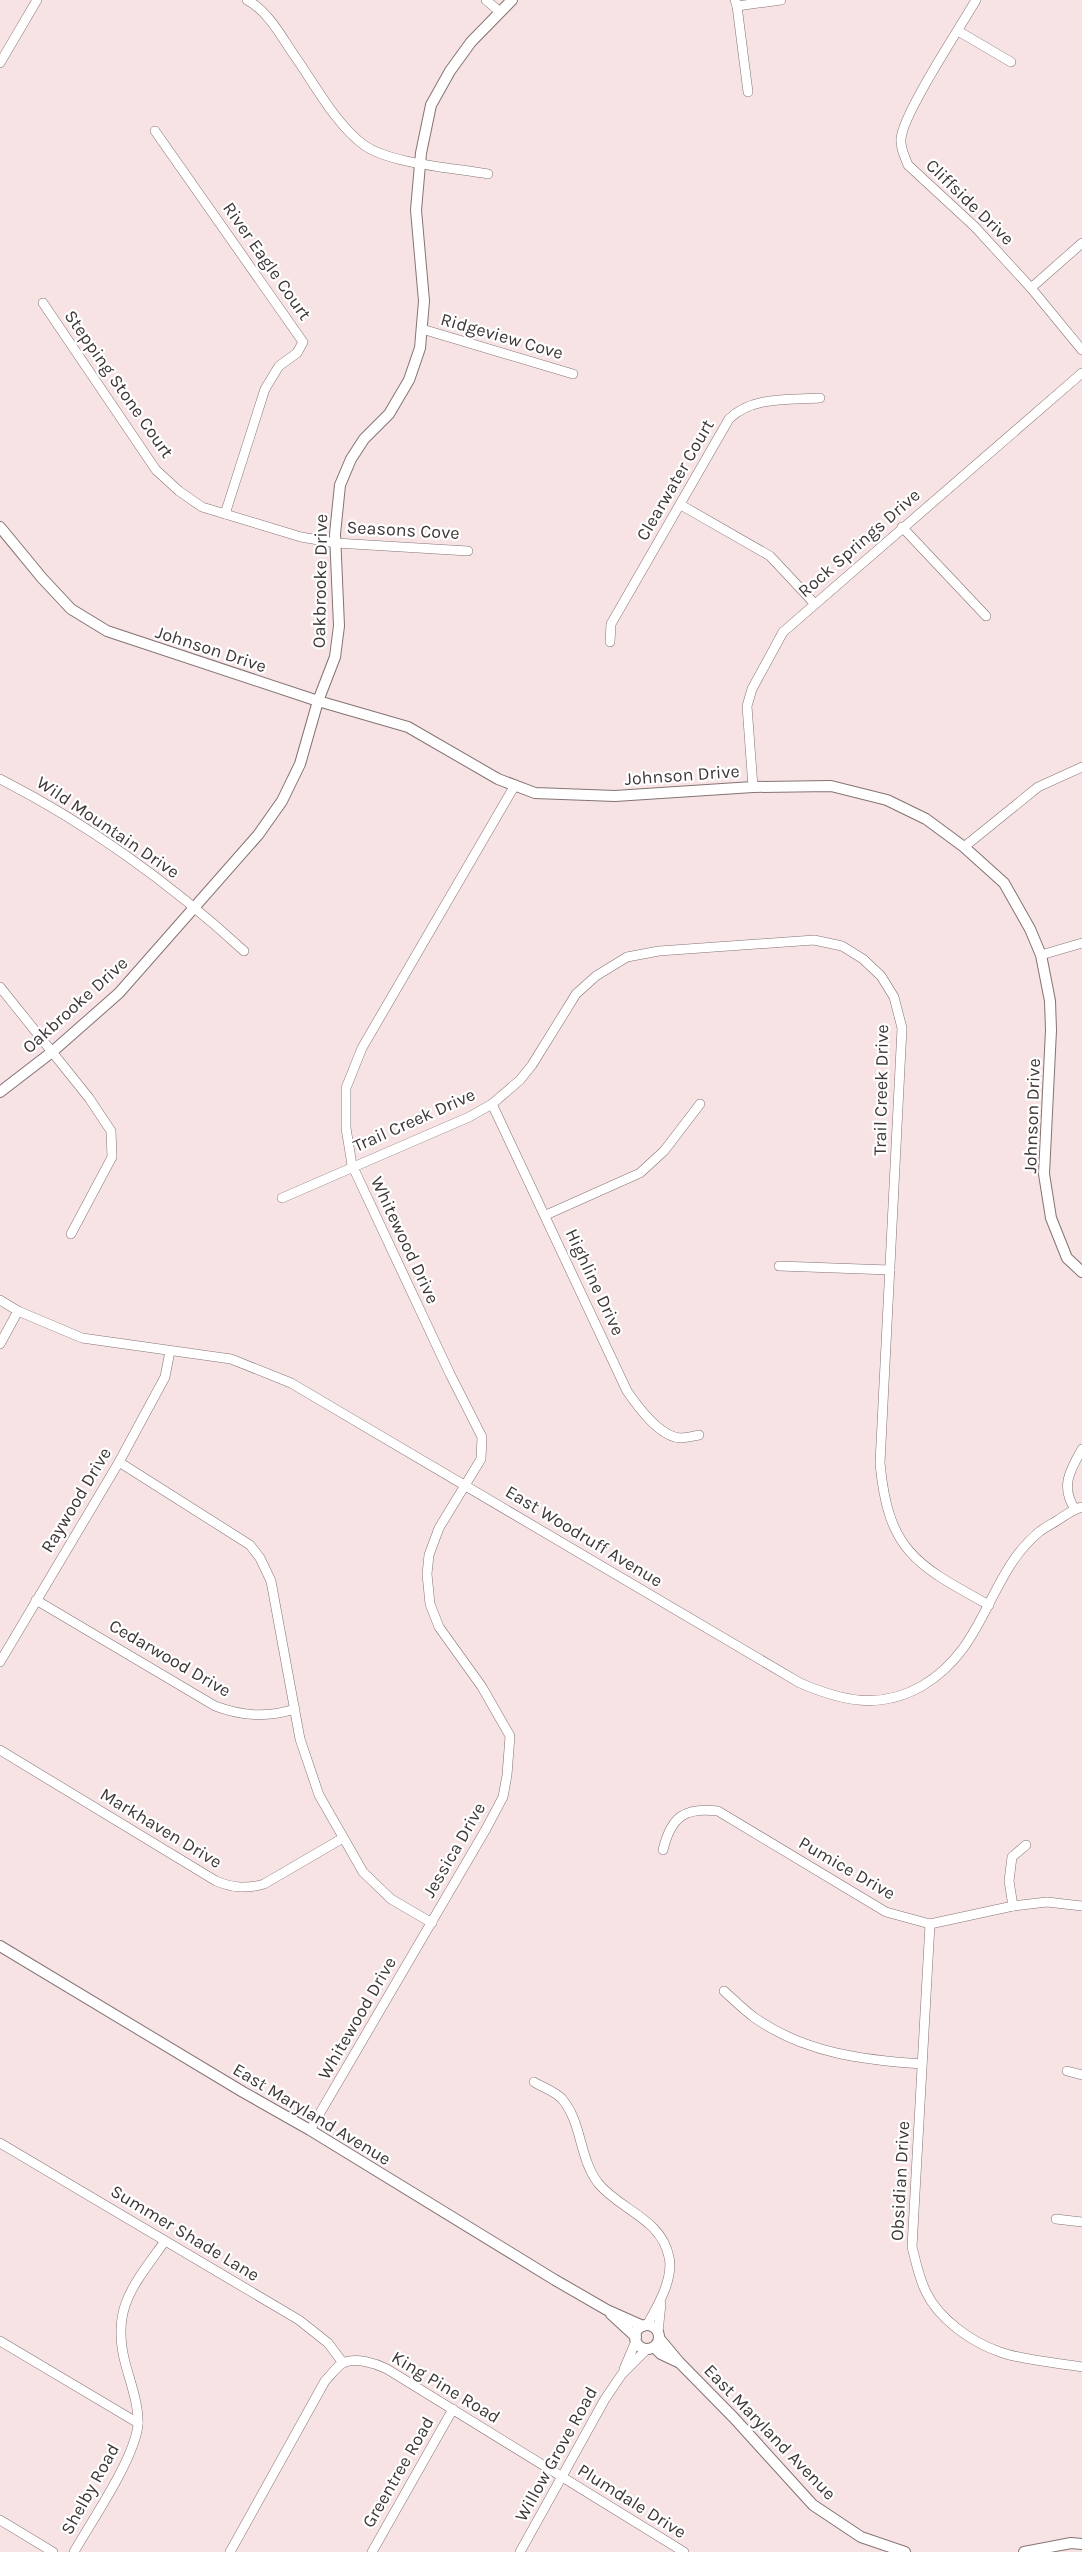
<svg xmlns="http://www.w3.org/2000/svg" width="1082" height="2552" font-family="Karla,sans-serif">
<rect width="100%" height="100%" fill="#f7e3e4"/>
<g fill="none" stroke-linecap="round" stroke-linejoin="round">
<defs>
<g id="minor">
<path d="M 247,0 C 268,11 281,36 294,55 C 314,83 336,125 364,145 C 390,164 455,168 488,174"/>
<path d="M 486,0 L 500,12"/>
<path d="M 735,0 L 737,6 L 781,0"/>
<path d="M 976,0 C 961,26 902,115 901,139 C 900,148 905,157 908,165 L 975,227 L 1031,288 L 1082,350"/>
<path d="M 737,6 L 748,92"/>
<path d="M 958,31 L 1011,62"/>
<path d="M 0,63 L 37,0"/>
<path d="M 155,131 L 303,342 L 297,353 L 279,366 L 265,389 L 225,514"/>
<path d="M 1031,288 L 1082,243"/>
<path d="M 43,303 L 156,470 L 179,491 L 202,507 L 301,537 L 336,543 L 468,551"/>
<path d="M 422,329 L 573,374"/>
<path d="M 681,505 L 770,556 L 814,603"/>
<path d="M 902,527 L 986,616"/>
<path d="M 610,642 L 611,624 L 729,419 C 752,396 789,400 820,398"/>
<path d="M 0,779 C 88,824 171,884 244,951"/>
<path d="M 753,787 L 747,706 L 752,689 L 783,632 L 1082,373"/>
<path d="M 964,847 L 1038,787 L 1082,767"/>
<path d="M 1041,955 L 1082,943"/>
<path d="M 0,987 L 89,1098 L 111,1131 L 112,1157 L 71,1234"/>
<path d="M 492,1104 L 627,1391 C 638,1407 659,1436 680,1438 C 686,1438 694,1436 699,1435"/>
<path d="M 282,1198 L 469,1117 L 492,1104 L 520,1080 L 532,1065 L 576,994 L 596,976 L 627,957 L 659,951 L 814,940 L 842,946 L 863,959 L 881,976 L 894,997 L 902,1028 L 880,1463 C 888,1551 916,1565 989,1605"/>
<path d="M 546,1215 L 640,1173 L 664,1151 L 700,1104"/>
<path d="M 779,1266 L 890,1270"/>
<path d="M 0,1300 L 18,1311 L 82,1338 L 231,1359 L 291,1383 L 800,1683 C 842,1701 880,1710 922,1686 C 987,1648 987,1575 1039,1532 C 1045,1527 1052,1524 1058,1520 C 1066,1515 1073,1509 1082,1507"/>
<path d="M 0,1344 L 18,1311"/>
<path d="M 119,1462 L 250,1545 L 260,1558 L 271,1581 L 300,1739 L 319,1795 L 363,1872 L 391,1899 L 432,1923"/>
<path d="M 1075,1509 C 1060,1487 1070,1470 1082,1449"/>
<path d="M 36,1600 L 215,1706 C 242,1716 266,1718 295,1709"/>
<path d="M 0,1662 L 119,1462 L 165,1377 L 170,1351"/>
<path d="M 0,1750 L 216,1881 C 233,1888 247,1889 264,1884 L 343,1838"/>
<path d="M 663,1850 C 671,1817 684,1807 718,1811 L 886,1912 L 930,1924 L 1013,1906 L 1047,1902 L 1082,1906"/>
<path d="M 1013,1906 L 1009,1881 L 1012,1857 L 1026,1845"/>
<path d="M 930,1924 L 912,2247 C 916,2262 919,2278 926,2292 C 939,2319 971,2342 1000,2352 C 1021,2360 1058,2363 1082,2367"/>
<path d="M 724,1991 C 734,2000 744,2010 755,2018 C 805,2053 863,2060 922,2064"/>
<path d="M 1067,2071 L 1082,2075"/>
<path d="M 534,2082 C 542,2087 556,2092 562,2099 C 582,2122 579,2158 598,2183 C 621,2211 661,2218 669,2257 C 674,2279 657,2307 647,2325"/>
<path d="M 310,2130 L 486,1829 L 503,1797 L 507,1775 L 510,1736 L 482,1687 L 439,1627 L 430,1604 L 427,1574 L 429,1555 L 439,1528 L 481,1459 L 482,1437 L 450,1374 L 352,1165 L 346,1128 L 346,1088 L 362,1048 L 515,785"/>
<path d="M 0,2143 L 299,2320 L 328,2343 L 343,2363"/>
<path d="M 1056,2219 L 1082,2222"/>
<path d="M 658,2332 L 661,2304"/>
<path d="M 0,2341 L 138,2423"/>
<path d="M 624,2369 L 636,2341"/>
<path d="M 0,2520 L 53,2552"/>
<path d="M 74,2552 C 92,2520 134,2460 138,2425 C 139,2406 131,2384 126,2366 C 110,2309 133,2286 165,2241"/>
<path d="M 230,2552 L 325,2381 C 330,2376 336,2367 343,2363 C 355,2357 375,2363 387,2369 L 684,2552"/>
<path d="M 372,2552 L 453,2409"/>
<path d="M 520,2552 L 605,2399 L 622,2374 L 647,2349"/>
</g>
<g id="tertiary">
<path d="M 0,527 L 42,578 L 71,609 L 107,631 L 318,701 L 408,727 L 498,779 L 535,793 L 615,796 L 753,787 L 831,786 L 887,800 L 926,819 L 964,847 L 1004,883 L 1030,929 L 1041,955 L 1050,1001 L 1051,1030 L 1044,1174 L 1051,1218 L 1067,1258 L 1082,1272"/>
<path d="M 0,1092 L 52,1052 L 119,993 L 258,835 L 282,801 L 300,764 L 318,701 L 335,657 L 339,626 L 335,534 L 340,485 L 351,459 L 364,439 L 389,414 L 409,380 L 420,348 L 424,301 L 416,210 L 421,153 L 431,105 L 450,71 L 471,42 L 512,0"/>
<path d="M 0,1946 L 243,2092 L 310,2130 L 555,2280 L 607,2310 L 643,2326"/>
<path d="M 611,2314 L 636,2337"/>
<circle cx="647" cy="2337" r="12"/>
<path d="M 659,2338 L 679,2362 L 734,2418 L 813,2505 L 861,2537 L 905,2552"/>
<path d="M 654,2347 L 661,2354 L 678,2362"/>
<path d="M 1024,2552 L 1071,2543 L 1082,2544"/>
</g>
</defs>
<!-- minor casing -->
<use href="#minor" stroke="#857374" stroke-width="10"/>
<!-- tertiary casing -->
<use href="#tertiary" stroke="#857374" stroke-width="12"/>
<!-- minor -->
<use href="#minor" stroke="#fff" stroke-width="9"/>
<!-- tertiary -->
<use href="#tertiary" stroke="#fff" stroke-width="10"/>
</g>
<g text-anchor="middle" stroke-width="4.5" stroke-linejoin="round" paint-order="stroke">
<!-- street labels -->
<g font-size="18" fill="#3f3738" stroke="#fff">
<text transform="translate(970 202) rotate(44)" y="6">Cliffside Drive</text>
<text transform="translate(267 261) rotate(55)" y="6">River Eagle Court</text>
<text transform="translate(502 336) rotate(16)" y="6">Ridgeview Cove</text>
<text transform="translate(119 384) rotate(55)" y="6">Stepping Stone Court</text>
<text transform="translate(675 480) rotate(-60)" y="6">Clearwater Court</text>
<text transform="translate(403 530) rotate(3)" y="6">Seasons Cove</text>
<text transform="translate(859 543) rotate(-41)" y="6">Rock Springs Drive</text>
<text transform="translate(320 581) rotate(-89)" y="6">Oakbrooke Drive</text>
<text transform="translate(211 649) rotate(18)" y="6">Johnson Drive</text>
<text transform="translate(682 775) rotate(-4)" y="6">Johnson Drive</text>
<text transform="translate(108 827) rotate(34)" y="6">Wild Mountain Drive</text>
<text transform="translate(75 1005) rotate(-42)" y="6">Oakbrooke Drive</text>
<text transform="translate(881 1090) rotate(-89)" y="6">Trail Creek Drive</text>
<text transform="translate(1032 1116) rotate(-88)" y="6">Johnson Drive</text>
<text transform="translate(414 1120) rotate(-24)" y="6">Trail Creek Drive</text>
<text transform="translate(405 1240) rotate(65)" y="6">Whitewood Drive</text>
<text transform="translate(595 1282) rotate(65)" y="6">Highline Drive</text>
<text transform="translate(76 1500) rotate(-59)" y="6">Raywood Drive</text>
<text transform="translate(584 1536) rotate(31)" y="6">East Woodruff Avenue</text>
<text transform="translate(170 1658) rotate(30)" y="6">Cedarwood Drive</text>
<text transform="translate(161 1828) rotate(31)" y="6">Markhaven Drive</text>
<text transform="translate(454 1850) rotate(-60)" y="6">Jessica Drive</text>
<text transform="translate(847 1868) rotate(30)" y="6">Pumice Drive</text>
<text transform="translate(357 2018) rotate(-60)" y="6">Whitewood Drive</text>
<text transform="translate(312 2114) rotate(31)" y="6">East Maryland Avenue</text>
<text transform="translate(900 2181) rotate(-87)" y="6">Obsidian Drive</text>
<text transform="translate(185 2233) rotate(31)" y="6">Summer Shade Lane</text>
<text transform="translate(446 2387) rotate(31)" y="6">King Pine Road</text>
<text transform="translate(770 2432) rotate(46)" y="6">East Maryland Avenue</text>
<text transform="translate(556 2454) rotate(-61)" y="6">Willow Grove Road</text>
<text transform="translate(398 2472) rotate(-60)" y="6">Greentree Road</text>
<text transform="translate(90 2489) rotate(-61)" y="6">Shelby Road</text>
<text transform="translate(632 2501) rotate(32)" y="6">Plumdale Drive</text>
</g>
</g>
</svg>
